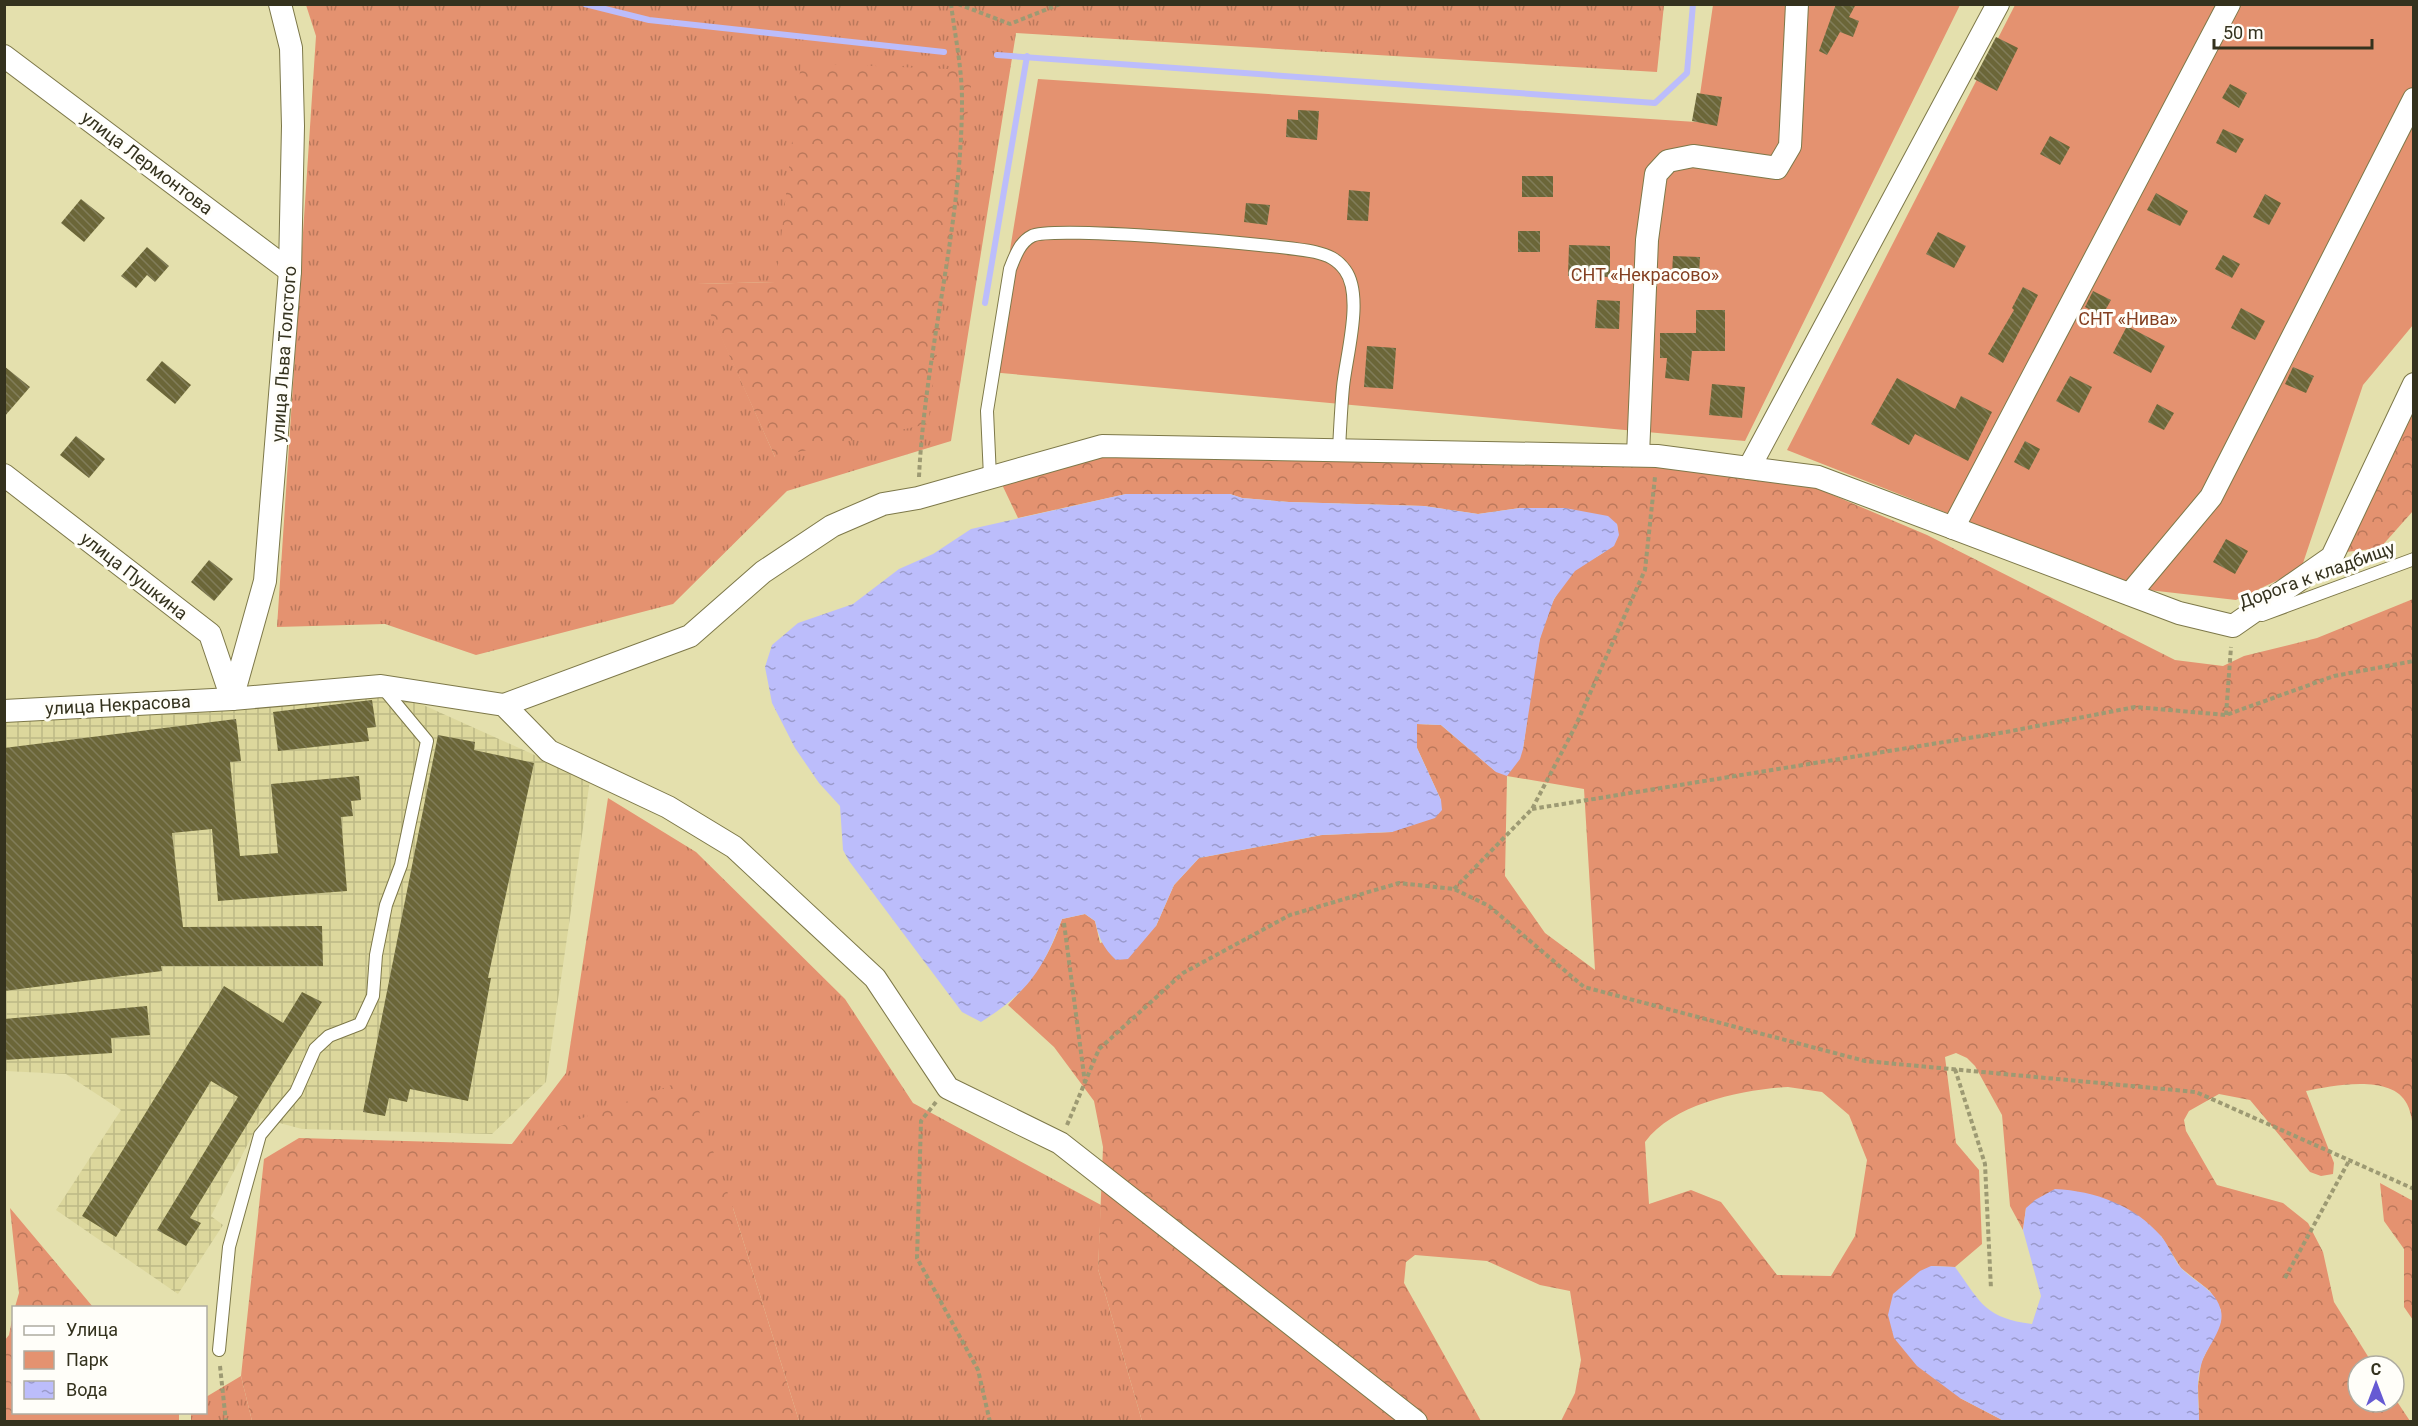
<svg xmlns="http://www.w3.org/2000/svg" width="2418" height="1426" font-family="Roboto,sans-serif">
<defs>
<pattern id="industrial-grid" width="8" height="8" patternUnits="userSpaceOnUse" patternTransform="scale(1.5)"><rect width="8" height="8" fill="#dcd79c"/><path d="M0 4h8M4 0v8" fill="none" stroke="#bdb986"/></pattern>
<pattern id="grass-tufts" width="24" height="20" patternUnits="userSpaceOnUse" patternTransform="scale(1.5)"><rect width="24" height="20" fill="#e49270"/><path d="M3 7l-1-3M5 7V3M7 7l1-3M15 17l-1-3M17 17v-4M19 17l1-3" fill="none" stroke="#ba785b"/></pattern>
<pattern id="forest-crowns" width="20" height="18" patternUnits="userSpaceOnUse" patternTransform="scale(1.5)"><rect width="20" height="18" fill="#e49270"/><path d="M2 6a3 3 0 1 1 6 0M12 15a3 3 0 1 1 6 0" fill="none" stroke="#ba785b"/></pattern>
<pattern id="water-ripples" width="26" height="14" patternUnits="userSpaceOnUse" patternTransform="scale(1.5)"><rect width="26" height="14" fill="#bcbdfb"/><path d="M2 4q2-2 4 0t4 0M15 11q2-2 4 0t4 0" fill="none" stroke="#9a9acb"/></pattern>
<pattern id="building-back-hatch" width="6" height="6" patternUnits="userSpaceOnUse" patternTransform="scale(1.5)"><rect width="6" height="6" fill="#6b6638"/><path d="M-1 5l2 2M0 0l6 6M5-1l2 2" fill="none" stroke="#817d59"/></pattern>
</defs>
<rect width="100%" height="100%" fill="#e4e0ad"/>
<!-- industrial -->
<path fill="url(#industrial-grid)" d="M 381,686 L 590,780 L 546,1082 L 492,1134 L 302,1129 L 261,1118 L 211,1216 L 223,1225 L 178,1294 L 56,1210 L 121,1110 L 66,1074 L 5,1071 L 5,719 Z"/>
<!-- grass -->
<g fill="url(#grass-tufts)" fill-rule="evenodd">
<path d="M 306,5 L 1664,5 L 1657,72 L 1016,33 L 951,441 L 787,491 L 673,604 L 476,655 L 385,624 L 277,627 L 316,36 ZM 776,282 L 775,457 L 698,284 Z"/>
<path d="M 608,798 L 696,852 L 845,999 L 913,1103 L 1101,1205 L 1098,1269 L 1142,1421 L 799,1421 L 733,1208 L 512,1144 L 566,1073 Z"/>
<path d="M 241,1376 L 252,1421 L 191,1421 L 191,1413 L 206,1412 L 206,1397 Z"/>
</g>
<!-- forest -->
<g fill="url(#forest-crowns)" fill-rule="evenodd">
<path d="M 801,63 L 973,70 L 928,424 L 775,457 L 697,284 L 776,282 Z"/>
<path d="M 2413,400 L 2413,511 L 2380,548 L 2346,552 Z"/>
<path d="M 1128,447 L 1629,465 L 1802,482 L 1927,535 L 2175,660 L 2223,666 L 2244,656 L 2317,638 L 2413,599 L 2413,1160 C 2413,1142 2415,1120 2407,1104 C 2392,1073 2331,1086 2306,1091 L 2334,1163 L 2333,1174 L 2321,1176 L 2310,1172 L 2250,1100 L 2219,1094 L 2189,1111 L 2184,1120 L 2186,1131 L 2217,1185 L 2283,1203 L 2308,1223 L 2323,1252 L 2334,1302 L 2374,1366 L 2358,1366 L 2358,1402 L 2394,1402 L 2394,1397 L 2410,1421 L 2199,1421 L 2198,1386 L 2201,1363 L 2221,1321 L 2221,1310 L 2210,1291 L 2181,1268 L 2161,1236 L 2026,1208 L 2023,1230 L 2010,1206 L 2002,1115 L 1975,1066 L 1967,1058 L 1956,1053 L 1945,1057 L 1956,1143 L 1979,1170 L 1982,1244 L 1955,1267 L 1931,1266 L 1960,1398 L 2004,1421 L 1561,1421 L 1575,1393 L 1581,1360 L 1570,1291 L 1540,1285 L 1487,1261 L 1415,1255 L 1406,1262 L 1404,1283 L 1481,1421 L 1142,1421 L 1098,1269 L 1103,1147 L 1094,1101 L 1054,1047 L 1008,1005 C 1036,975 1049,957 1062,919 L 1085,914 L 1095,921 L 1100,943 L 1156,926 L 1174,885 L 1199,858 L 1322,835 L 1392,832 L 1441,800 L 1417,748 L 1417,724 L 1441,725 L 1495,771 L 1523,749 C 1530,707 1534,631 1556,596 C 1561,588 1568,577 1575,570 C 1593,555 1622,552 1617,524 L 1520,508 L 1478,514 L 1424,506 L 1289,502 L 1242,498 L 1230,494 L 1126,494 L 1018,518 L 995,470 ZM 1507,776 L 1584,789 L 1595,970 L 1545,933 L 1505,876 ZM 1788,1087 L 1822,1092 L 1849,1115 L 1867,1160 L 1855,1236 L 1831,1276 L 1777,1275 L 1721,1202 L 1691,1190 L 1649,1204 L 1645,1142 C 1674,1103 1742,1090 1788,1087 Z"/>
<path d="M 688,1079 L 733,1208 L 799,1421 L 252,1421 L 241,1376 L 264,1159 L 299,1138 L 512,1144 Z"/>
<path d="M 2380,1183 L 2413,1201 L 2413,1320 L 2404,1307 L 2404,1249 L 2384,1221 Z"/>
<path d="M 10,1208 L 93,1307 L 15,1307 L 19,1293 Z"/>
<path d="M 13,1315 L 14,1412 L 179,1413 L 179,1421 L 5,1421 L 5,1340 L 9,1335 Z"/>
</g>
<!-- green -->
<g fill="#e49270">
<path d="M 1713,5 L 1960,5 L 1745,441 L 990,372 L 1038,79 L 1696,122 Z"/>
<path d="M 2015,5 L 2413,5 L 2413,325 L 2363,385 L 2301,569 L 2236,600 L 2140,589 L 1787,450 Z"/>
</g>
<!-- water -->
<g fill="url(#water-ripples)">
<path d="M 1126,494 L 1230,494 L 1242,498 L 1289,502 L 1424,506 L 1478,514 L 1520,508 L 1565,508 L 1608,516 L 1617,524 L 1619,535 L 1614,546 L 1575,571 L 1554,599 L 1540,639 L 1523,749 L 1520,759 L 1507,776 L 1496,772 L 1441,725 L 1417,724 L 1417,748 L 1441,800 L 1442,810 L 1435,818 L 1392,832 L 1322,835 L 1199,858 L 1174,885 L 1156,926 L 1128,959 L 1116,960 C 1103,948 1099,938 1095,921 L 1085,914 L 1062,919 C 1043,970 1028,992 981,1022 L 962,1012 L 849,861 L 843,850 L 840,806 L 819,783 L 795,748 L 772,703 L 765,667 L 772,645 L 798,623 L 853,604 L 899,569 L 933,554 L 971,529 Z"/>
<path d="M 2055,1189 C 2095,1191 2134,1205 2161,1236 C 2169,1246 2173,1258 2181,1268 C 2194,1282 2217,1290 2221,1311 C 2225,1328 2207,1347 2202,1362 C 2195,1381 2199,1402 2199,1421 L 2004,1421 L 1960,1398 L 1917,1366 L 1894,1338 L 1888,1315 L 1893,1294 L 1920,1271 L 1931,1266 L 1955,1267 C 1981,1303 1985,1318 2032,1324 L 2041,1296 L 2023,1230 L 2026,1208 L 2035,1200 Z"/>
</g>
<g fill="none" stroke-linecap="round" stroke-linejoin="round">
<!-- stream -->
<g stroke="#bcbdfb" stroke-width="6">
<path d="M 585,4 L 649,20 L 944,52"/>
<path d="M 997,55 L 1655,103 L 1687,73 L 1693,4"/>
<path d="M 985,303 L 1027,56"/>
</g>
</g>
<!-- building -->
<g fill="url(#building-back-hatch)">
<path d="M 1836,4 L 1856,4 L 1849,17 L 1859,21 L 1853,37 L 1840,32 L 1827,55 L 1819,51 Z"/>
<path d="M 1996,37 L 2018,48 L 1997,91 L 1974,79 Z"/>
<path d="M 2230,84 L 2247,93 L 2239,108 L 2222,98 Z"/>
<path d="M 1697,93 L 1722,97 L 1717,126 L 1692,121 Z"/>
<path d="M 1298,110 L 1319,111 L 1317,140 L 1286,137 L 1287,119 L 1298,120 Z"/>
<path d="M 2223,129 L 2244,139 L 2236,153 L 2216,143 Z"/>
<path d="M 2050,136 L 2070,147 L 2060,165 L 2040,154 Z"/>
<rect x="1522" y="176" width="31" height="21"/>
<path d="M 1349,190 L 1370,192 L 1368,221 L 1347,220 Z"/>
<path d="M 2156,193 L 2188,211 L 2180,226 L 2147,210 Z"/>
<path d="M 2265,194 L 2281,203 L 2269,225 L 2253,217 Z"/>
<path d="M 81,199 L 105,218 L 84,242 L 61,223 Z"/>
<path d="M 1246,203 L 1270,205 L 1267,225 L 1244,222 Z"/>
<rect x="1518" y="231" width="22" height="21"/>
<path d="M 1938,232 L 1966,246 L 1954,268 L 1926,254 Z"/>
<path d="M 1569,245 L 1610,246 L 1610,277 L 1568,276 Z"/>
<path d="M 147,247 L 169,266 L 155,282 L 147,275 L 136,288 L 121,276 Z"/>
<path d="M 2223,255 L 2240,264 L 2232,278 L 2215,269 Z"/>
<path d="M 1673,256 L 1700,257 L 1699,274 L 1672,273 Z"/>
<path d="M 2023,287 L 2038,295 L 2003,363 L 1988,354 L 2014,310 L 2012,308 Z"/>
<path d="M 2093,291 L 2111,300 L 2102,316 L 2085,307 Z"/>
<path d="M 1597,300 L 1620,301 L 1619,329 L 1595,328 Z"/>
<path d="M 2241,308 L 2265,321 L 2255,340 L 2231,328 Z"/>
<path d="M 1696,310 L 1725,310 L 1725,351 L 1692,351 L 1689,381 L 1665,378 L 1667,358 L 1660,358 L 1660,333 L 1696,333 Z"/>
<path d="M 2127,326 L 2165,346 L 2151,373 L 2113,353 Z"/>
<path d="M 1367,346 L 1396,348 L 1393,389 L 1364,387 Z"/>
<path d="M 162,361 L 191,385 L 175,404 L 146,380 Z"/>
<path d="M 4,366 L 30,387 L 4,417 Z"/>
<path d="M 2293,367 L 2314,376 L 2306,393 L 2285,384 Z"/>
<path d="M 2070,376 L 2092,387 L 2079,413 L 2056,401 Z"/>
<path d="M 1897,378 L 1955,409 L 1961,396 L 1992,412 L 1968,461 L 1915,434 L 1909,445 L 1871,424 Z"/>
<path d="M 1712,384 L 1745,387 L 1742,418 L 1709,415 Z"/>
<path d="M 2157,404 L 2174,413 L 2164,430 L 2148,422 Z"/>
<path d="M 76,436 L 105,459 L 89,478 L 60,455 Z"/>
<path d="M 2025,441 L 2040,449 L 2029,470 L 2014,462 Z"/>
<path d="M 2226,539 L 2248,551 L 2235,574 L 2213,562 Z"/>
<path d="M 209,560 L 233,579 L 214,601 L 191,582 Z"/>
<path d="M 372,700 L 376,727 L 367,728 L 369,741 L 278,751 L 273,712 Z"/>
<path d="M 236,719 L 241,761 L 230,762 L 240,856 L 278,853 L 271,784 L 359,776 L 361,800 L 351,801 L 353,816 L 341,817 L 347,891 L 218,901 L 212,829 L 172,833 L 183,927 L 322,926 L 323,966 L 161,966 L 162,971 L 4,991 L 4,748 Z"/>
<path d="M 438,735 L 475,742 L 474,750 L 534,763 L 488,978 L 491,978 L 468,1101 L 410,1089 L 407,1102 L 389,1098 L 385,1116 L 363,1112 Z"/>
<path d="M 224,986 L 283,1023 L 302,992 L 322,1002 L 190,1218 L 201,1223 L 186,1246 L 157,1230 L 238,1097 L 211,1081 L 116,1237 L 82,1216 Z"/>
<path d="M 147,1006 L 150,1035 L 111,1038 L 112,1053 L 4,1060 L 4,1019 Z"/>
</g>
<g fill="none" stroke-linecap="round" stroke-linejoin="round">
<defs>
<g id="service">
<path d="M 990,477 L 987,411 L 1010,269 C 1015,256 1020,242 1032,236 C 1052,225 1282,245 1315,252 C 1328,255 1337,259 1345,270 C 1364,296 1346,356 1343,387 C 1341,408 1340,429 1339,450"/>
<path d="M 2262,615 L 2414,559"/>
<path d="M 219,1350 L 229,1247 L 260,1135 L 296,1092 L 315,1049 L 329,1036 L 360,1024 L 373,996 L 376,955 L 386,905 L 401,865 L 427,741 L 383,688"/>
</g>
<g id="minor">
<path d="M 4,56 L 290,271"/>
<path d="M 1638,455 L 1647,240 L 1656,174 L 1668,161 L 1693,156 L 1777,168 L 1790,146 L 1797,4"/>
<path d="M 1749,468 L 1998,4"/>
<path d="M 4,475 L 210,634 L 232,699"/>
<path d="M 1953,528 L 2229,4"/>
<path d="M 2130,594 L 2211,497 L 2414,99"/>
<path d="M 232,699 L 265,581 L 290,271 L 293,126 L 291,48 L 280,4"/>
<path d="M 504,705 L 690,636 L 763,572 L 832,526 L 883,504 L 918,498 L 1102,446 L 1657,456 L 1818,477 L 2179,613 L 2233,626 L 2332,557 L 2414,384"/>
<path d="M 4,711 L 232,699 L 381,686 L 504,705 L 549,751 L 668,807 L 734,847 L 875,978 L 948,1088 L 1060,1143 L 1416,1422"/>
</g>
</defs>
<!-- service casing -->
<use href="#service" stroke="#7d7849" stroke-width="14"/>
<!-- minor casing -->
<use href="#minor" stroke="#7d7849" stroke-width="24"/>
<!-- path -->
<g stroke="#9d9a73" stroke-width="4" stroke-dasharray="4.5 3" stroke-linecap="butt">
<path d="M 958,4 L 1010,24 L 1060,4"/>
<path d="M 919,477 C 925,351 962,227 962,100 C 962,68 955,36 951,4"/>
<path d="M 2226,715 L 2231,647"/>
<path d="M 1532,809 L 2006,732 L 2135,707 L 2226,715 L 2334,676 L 2414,661"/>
<path d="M 1454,889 L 1532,809 L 1575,727 L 1645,570 L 1655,477"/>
<path d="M 1064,923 L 1085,1083"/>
<path d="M 1955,1069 L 1985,1164 L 1991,1289"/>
<path d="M 936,1102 L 921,1121 L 917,1258 L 978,1370 L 990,1422"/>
<path d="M 1067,1125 L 1099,1049 L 1183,973 L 1290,915 L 1399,883 L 1454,889 L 1489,906 L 1584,987 L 1865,1061 L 2196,1092 L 2414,1189"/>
<path d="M 2285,1278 L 2350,1159"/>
<path d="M 220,1366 L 226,1422"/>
</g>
<!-- service -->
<use href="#service" stroke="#fff" stroke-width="12"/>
<!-- minor -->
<use href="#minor" stroke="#fff" stroke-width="22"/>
</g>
<g text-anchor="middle" stroke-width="6" stroke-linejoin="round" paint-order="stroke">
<!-- street labels -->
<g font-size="18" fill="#34321e" stroke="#fffef9">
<text transform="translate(147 163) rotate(37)" y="6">улица Лермонтова</text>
<text transform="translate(284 354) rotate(-86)" y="6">улица Льва Толстого</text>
<text transform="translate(2317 575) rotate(-20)" y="6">Дорога к кладбищу</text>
<text transform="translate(134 576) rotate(38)" y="6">улица Пушкина</text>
<text transform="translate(118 705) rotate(-3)" y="6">улица Некрасова</text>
</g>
<!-- park labels -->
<g font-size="18" fill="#843f20" stroke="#fffef9">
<text x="1645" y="281">СНТ «Некрасово»</text>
<text x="2128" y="325">СНТ «Нива»</text>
</g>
</g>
<!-- border -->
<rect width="2418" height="1426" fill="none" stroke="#34321e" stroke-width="12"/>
<!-- legend -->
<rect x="12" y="1306" width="195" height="108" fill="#fffef9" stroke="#aeaca1" stroke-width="1.5"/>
<rect x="24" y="1326" width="30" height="9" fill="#ffffff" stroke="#aeaca1" stroke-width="1.5"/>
<text x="66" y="1336" font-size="18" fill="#34321e">Улица</text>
<rect x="24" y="1351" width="30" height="18" fill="#e49270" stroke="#aeaca1" stroke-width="1.5"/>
<text x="66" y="1366" font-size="18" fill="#34321e">Парк</text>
<rect x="24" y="1381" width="30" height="18" fill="url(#water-ripples)" stroke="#aeaca1" stroke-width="1.5"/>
<text x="66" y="1396" font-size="18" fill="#34321e">Вода</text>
<!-- north arrow -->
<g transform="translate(2376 1384)"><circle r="28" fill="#fffef9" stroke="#aeaca1" stroke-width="1.5"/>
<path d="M0-4.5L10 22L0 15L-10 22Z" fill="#665ad3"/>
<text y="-9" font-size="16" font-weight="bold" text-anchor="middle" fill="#34321e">С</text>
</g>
<!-- scale -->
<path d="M2214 39v9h158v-9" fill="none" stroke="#34321e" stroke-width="3"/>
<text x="2223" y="39" font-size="18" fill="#34321e" stroke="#fffef9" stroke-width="4.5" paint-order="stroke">50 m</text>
</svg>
